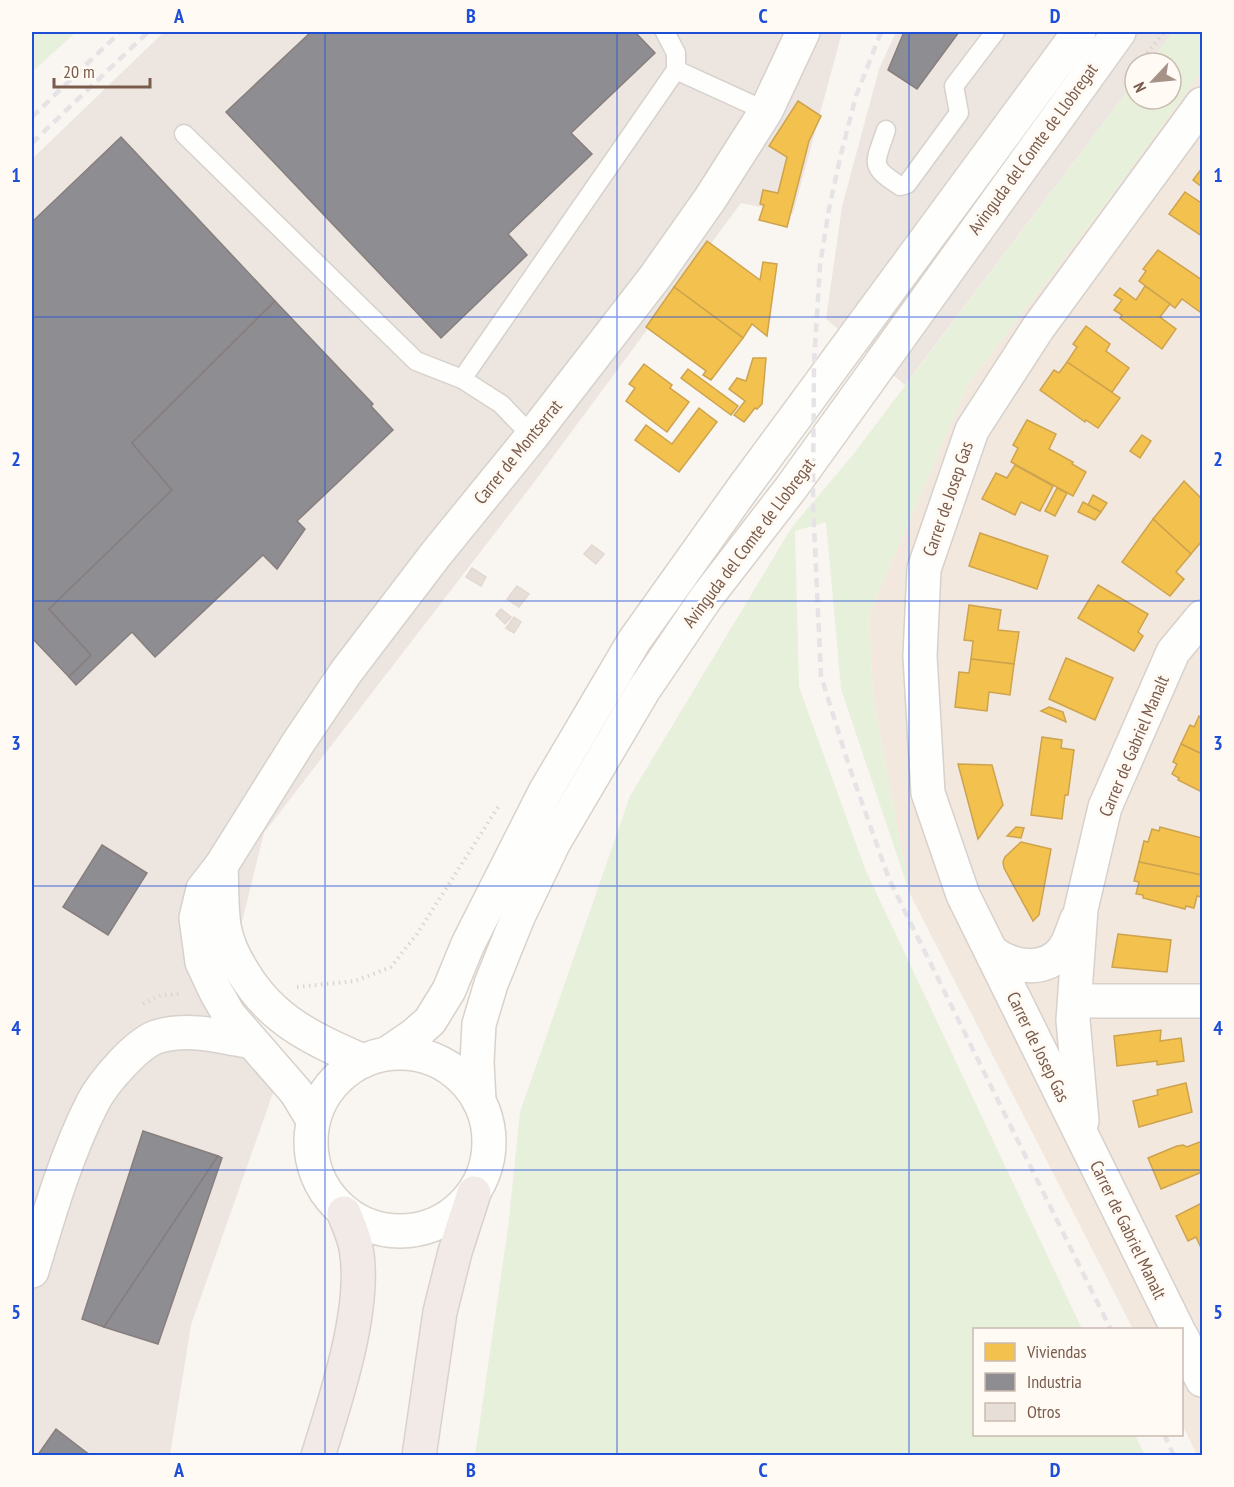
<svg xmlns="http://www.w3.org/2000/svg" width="1234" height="1487" font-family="'PT Sans Narrow',sans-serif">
<rect width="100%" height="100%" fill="#f9f5f0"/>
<!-- residential -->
<path fill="#f2e8de" d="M 1202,70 L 1202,1455 L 1197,1455 L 1182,1424 L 1182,1330 L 1133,1329 L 910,894 L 873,698 L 869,614 L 968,384 L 1108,200 Z"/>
<!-- industrial -->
<g fill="#ede5e0">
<path d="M 164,32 L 842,32 L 793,214 L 741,203 L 535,481 L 264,833 L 229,974 L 274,1090 L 191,1325 L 170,1455 L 32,1455 L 32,159 Z"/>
<path d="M 896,32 L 1173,32 L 1149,63 L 1135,63 L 1135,81 L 905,385 L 826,319 L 842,207 L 879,69 Z"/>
</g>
<!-- green -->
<g fill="#e7f0db">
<path d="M 32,32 L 76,32 L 32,72 Z"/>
<path d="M 1173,32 L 1202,32 L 1202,70 L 1108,200 L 968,384 L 869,614 L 873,698 L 910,894 L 841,689 L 826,522 L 795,531 L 799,687 L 866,871 L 1082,1329 L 974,1330 L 974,1434 L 1135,1435 L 1145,1455 L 475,1455 L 508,1228 L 520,1112 L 630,796 L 792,527 L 852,456 L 1135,81 L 1135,99 L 1171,99 L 1171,63 L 1149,63 Z"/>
</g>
<!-- homes -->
<g fill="#f2c14e" stroke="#cea34e" stroke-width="1.5">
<path d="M 798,101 L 821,116 L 809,141 L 787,227 L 759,220 L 764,205 L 760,204 L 763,190 L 778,193 L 787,157 L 769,146 Z"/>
<path d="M 1202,168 L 1202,187 L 1193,180 Z"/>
<path d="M 1185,192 L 1200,202 L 1202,199 L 1202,236 L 1169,214 Z"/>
<path d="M 707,241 L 760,280 L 763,262 L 777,264 L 767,336 L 752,324 L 743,338 L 674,287 Z"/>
<path d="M 1158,250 L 1202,280 L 1202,309 L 1200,312 L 1182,299 L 1175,308 L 1139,281 L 1146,271 L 1143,269 Z"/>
<path d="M 1145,286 L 1170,304 L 1160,317 L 1176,329 L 1162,349 L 1120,318 L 1122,315 L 1114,310 L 1122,300 L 1114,295 L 1120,288 L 1136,300 Z"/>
<path d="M 674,287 L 743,338 L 711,380 L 703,375 L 706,371 L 646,327 Z"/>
<path d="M 1086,326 L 1110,344 L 1106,351 L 1129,368 L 1112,392 L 1067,362 L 1077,347 L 1073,344 Z"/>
<path d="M 753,358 L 766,358 L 762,404 L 757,409 L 755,408 L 744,422 L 734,415 L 745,401 L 729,389 L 737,378 L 746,381 Z"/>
<path d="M 1067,362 L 1120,398 L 1098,428 L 1086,420 L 1085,422 L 1040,390 L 1054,370 L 1059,373 Z"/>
<path d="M 644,364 L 672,385 L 670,388 L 689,402 L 667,432 L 626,401 L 635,388 L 629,384 Z"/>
<path d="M 688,369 L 738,406 L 731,415 L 681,378 Z"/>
<path d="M 699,408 L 717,422 L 679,472 L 635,440 L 646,425 L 672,444 Z"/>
<path d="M 1027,420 L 1056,434 L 1049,449 L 1073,462 L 1072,464 L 1086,472 L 1073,496 L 1011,462 L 1018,448 L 1013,445 Z"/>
<path d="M 1142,435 L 1151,441 L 1140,458 L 1130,451 Z"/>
<path d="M 1015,465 L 1053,486 L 1040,511 L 1021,502 L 1015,515 L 982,499 L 996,473 L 1007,478 Z"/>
<path d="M 1184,481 L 1202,499 L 1202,541 L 1191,554 L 1153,519 Z"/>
<path d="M 1057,488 L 1067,493 L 1055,516 L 1045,511 Z"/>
<path d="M 1093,495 L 1107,503 L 1101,512 L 1088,505 Z"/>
<path d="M 1083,502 L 1101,512 L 1095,520 L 1078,512 Z"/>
<path d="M 1153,519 L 1191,554 L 1176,572 L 1184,579 L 1170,596 L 1122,562 Z"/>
<path d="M 980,533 L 1048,556 L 1037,589 L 969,566 Z"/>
<path d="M 1098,585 L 1148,614 L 1138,632 L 1143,636 L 1134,651 L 1078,618 Z"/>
<path d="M 969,605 L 1001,610 L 998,630 L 1019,632 L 1014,664 L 971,659 L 973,641 L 964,640 Z"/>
<path d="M 1066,658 L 1113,678 L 1095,720 L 1049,699 Z"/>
<path d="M 971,659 L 1014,664 L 1010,695 L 989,692 L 987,711 L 955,707 L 959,672 L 969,673 Z"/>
<path d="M 1049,707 L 1063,712 L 1066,722 L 1041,711 Z"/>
<path d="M 1199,716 L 1202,718 L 1202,754 L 1181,744 L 1190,725 L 1194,727 Z"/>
<path d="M 1042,737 L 1062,740 L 1061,748 L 1074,750 L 1068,795 L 1065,795 L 1062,819 L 1031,815 Z"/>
<path d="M 1181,744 L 1202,754 L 1202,792 L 1178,780 L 1179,778 L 1172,774 L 1177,764 L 1173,762 Z"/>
<path d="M 958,764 L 992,765 L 1003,805 L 978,839 Z"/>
<path d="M 1016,827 L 1024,828 L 1021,838 L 1007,836 Z"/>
<path d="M 1160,827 L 1202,838 L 1202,875 L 1139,862 L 1144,841 L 1148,842 L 1152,829 L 1159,831 Z"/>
<path d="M 1021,842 L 1051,849 L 1039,915 L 1033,921 L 1004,868 L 1003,862 L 1005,857 Z"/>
<path d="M 1139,862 L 1202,875 L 1202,891 L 1201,897 L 1197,896 L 1194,908 L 1186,906 L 1185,909 L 1143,898 L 1143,895 L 1136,894 L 1139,882 L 1134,881 Z"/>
<path d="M 1118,934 L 1171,940 L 1167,972 L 1112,967 Z"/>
<path d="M 1161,1030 L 1160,1041 L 1181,1038 L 1184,1061 L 1157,1065 L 1157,1061 L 1117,1066 L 1114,1036 Z"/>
<path d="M 1186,1083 L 1192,1112 L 1139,1127 L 1133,1101 L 1158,1095 L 1157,1090 Z"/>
<path d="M 1202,1141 L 1202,1172 L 1161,1189 L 1148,1158 L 1177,1146 L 1183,1145 L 1187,1147 Z"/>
<path d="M 1202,1203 L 1202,1250 L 1196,1237 L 1188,1241 L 1176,1216 Z"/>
</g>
<!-- industry -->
<g fill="#8d8d92" stroke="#877e7d" stroke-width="1.5">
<path d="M 311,32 L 635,32 L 655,53 L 571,133 L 592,154 L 508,234 L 527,255 L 441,338 L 226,112 Z"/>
<path d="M 904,32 L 959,32 L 917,89 L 888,70 Z"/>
<path d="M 121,137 L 275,301 L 132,443 L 172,490 L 49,609 L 91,655 L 69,677 L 32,638 L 32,222 Z"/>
<path d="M 275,301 L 373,404 L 371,406 L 393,430 L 297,521 L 305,529 L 277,569 L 263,555 L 155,657 L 132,632 L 76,685 L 69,677 L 91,655 L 49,609 L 172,490 L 132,443 Z"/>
<path d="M 102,845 L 147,873 L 108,935 L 63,907 Z"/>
<path d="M 143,1131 L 218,1156 L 104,1327 L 82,1319 Z"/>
<path d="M 218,1156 L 222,1158 L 158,1344 L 104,1327 Z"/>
<path d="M 56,1429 L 91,1456 L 37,1456 Z"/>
</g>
<!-- building -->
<g fill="#e6ded7" stroke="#e2d8d2" stroke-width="1.5">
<path d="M 592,545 L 604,554 L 596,564 L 584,554 Z"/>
<path d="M 472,568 L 486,577 L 481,586 L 466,577 Z"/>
<path d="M 517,586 L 529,594 L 519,607 L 507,599 Z"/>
<path d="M 501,609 L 511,617 L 505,624 L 496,615 Z"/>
<path d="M 514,617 L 521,622 L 514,633 L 506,628 Z"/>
</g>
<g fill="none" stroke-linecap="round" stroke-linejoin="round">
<defs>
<g id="lane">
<path d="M 676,70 L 766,111"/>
<path d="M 886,130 C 875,164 868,165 900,186 L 907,184 L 959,113 L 954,86 L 995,32"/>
<path d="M 184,134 L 416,361 L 462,379 L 501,404 L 532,436"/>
<path d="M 462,379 L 676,70 L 676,53 L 665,32"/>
</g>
<g id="street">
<path d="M 221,866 C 222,885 221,906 224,926 C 227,944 234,957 243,972 C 272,1021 313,1039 363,1061"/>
<path d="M 993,953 C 1013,968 1047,973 1064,949 C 1070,941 1073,928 1077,919"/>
<path d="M 1075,1001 L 1202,1001"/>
<path d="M 313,1120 L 296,1092 L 229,1015 L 216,992 L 202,962 L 196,918 L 203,889 L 221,866 L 298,743 L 346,672 L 436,554 L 532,436 L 655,277 L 710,199 L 766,111 L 803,32"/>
<path d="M 1082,1121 L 1073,1020 L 1081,909 L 1105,807 L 1173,652 L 1202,617"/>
<path d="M 32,1271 C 49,1214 66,1155 93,1102 C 103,1083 135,1045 156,1037 C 187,1027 220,1036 251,1042"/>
<path d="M 1178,1330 L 963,895 L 928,793 L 920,656 L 924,569 L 972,430 L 1038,328 L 1202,104"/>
<path d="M 1182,1337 L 1202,1380"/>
</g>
<g id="secondary">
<circle cx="400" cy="1142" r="89"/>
<path d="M 388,1053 L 413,1036 L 430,1021 L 449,990 L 468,944 L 545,792 L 634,641 L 741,491 L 1079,32"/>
<path d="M 479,1101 L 477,1062 L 479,1024 L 491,984 L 518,917 L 554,842 L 643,691 L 706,598 L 791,488 L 1119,32"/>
</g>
<g id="highway">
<path d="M 318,1456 C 336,1399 367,1306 356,1248 C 354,1236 348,1224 344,1213"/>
<path d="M 419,1456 L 440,1312 L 455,1252 L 474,1193"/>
</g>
</defs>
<!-- lane casing -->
<use href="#lane" stroke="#d7d1cb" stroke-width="21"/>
<!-- street casing -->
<use href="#street" stroke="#d7d1cb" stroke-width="36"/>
<!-- secondary casing -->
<use href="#secondary" stroke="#d9d2cb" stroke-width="36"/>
<!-- highway casing -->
<use href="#highway" stroke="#dad1cc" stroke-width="36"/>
<!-- path -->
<g stroke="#dcd5d0" stroke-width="4" stroke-dasharray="1.5 4.5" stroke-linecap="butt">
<path d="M 1147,53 L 1164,32"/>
<path d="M 297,987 L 355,981 L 391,967 L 417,934 L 498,807"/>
<path d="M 143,1004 L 161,995 L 182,994"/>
</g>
<!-- lane -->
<use href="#lane" stroke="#fefefd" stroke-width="18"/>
<!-- street -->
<use href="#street" stroke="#fefefd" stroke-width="33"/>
<!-- secondary -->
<use href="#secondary" stroke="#fefefd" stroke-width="33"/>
<!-- highway -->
<use href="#highway" stroke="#f2eae7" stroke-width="33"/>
<!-- rail -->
<g stroke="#e6e3e7" stroke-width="4.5" stroke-dasharray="9 6" stroke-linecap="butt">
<path d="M 881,32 L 856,96 L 841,154 L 829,209 L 820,265 L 814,363 L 813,504 L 821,676 L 849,766 L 889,879 L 1111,1330"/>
<path d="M 32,117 L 120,32"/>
<path d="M 32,143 L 148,32"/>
<path d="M 1164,1434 L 1174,1456"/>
</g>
</g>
<!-- grid -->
<path fill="none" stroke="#1d4ed8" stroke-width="1.5" stroke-opacity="0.55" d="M 325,32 L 325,1456M 617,32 L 617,1456M 909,32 L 909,1456M 32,317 L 1202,317M 32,601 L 1202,601M 32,886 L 1202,886M 32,1170 L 1202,1170"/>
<g text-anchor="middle" stroke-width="6" stroke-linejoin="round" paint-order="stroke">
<!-- street labels -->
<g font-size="18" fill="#7a5c4d" stroke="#fffaf3">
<text transform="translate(1033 149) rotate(-54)" y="6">Avinguda del Comte de Llobregat</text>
<text transform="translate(518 452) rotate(-51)" y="6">Carrer de Montserrat</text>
<text transform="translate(948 499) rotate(-71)" y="6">Carrer de Josep Gas</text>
<text transform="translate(749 543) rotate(-53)" y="6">Avinguda del Comte de Llobregat</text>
<text transform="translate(1134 746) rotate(-67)" y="6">Carrer de Gabriel Manalt</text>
<text transform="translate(1038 1047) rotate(64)" y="6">Carrer de Josep Gas</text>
<text transform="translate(1128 1230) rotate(64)" y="6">Carrer de Gabriel Manalt</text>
</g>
</g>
<!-- border -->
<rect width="1234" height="1487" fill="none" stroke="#fffaf3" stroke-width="66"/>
<!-- legend -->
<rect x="973" y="1328" width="210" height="108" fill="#fffaf3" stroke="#cabbb1" stroke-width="1.5"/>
<rect x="985" y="1343" width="30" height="18" fill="#f2c14e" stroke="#cabbb1" stroke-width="1.5"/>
<text x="1027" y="1358" font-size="18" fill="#7a5c4d">Viviendas</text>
<rect x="985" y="1373" width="30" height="18" fill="#8d8d92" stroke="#cabbb1" stroke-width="1.5"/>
<text x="1027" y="1388" font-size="18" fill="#7a5c4d">Industria</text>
<rect x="985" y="1403" width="30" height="18" fill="#e6ded7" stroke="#cabbb1" stroke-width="1.5"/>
<text x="1027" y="1418" font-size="18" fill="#7a5c4d">Otros</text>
<!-- north arrow -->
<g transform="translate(1153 81) rotate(244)"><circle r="28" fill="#fffaf3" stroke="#cabbb1" stroke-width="1.5"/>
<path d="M0-4.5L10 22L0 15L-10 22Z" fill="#a69286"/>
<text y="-9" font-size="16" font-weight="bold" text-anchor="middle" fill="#7a5c4d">N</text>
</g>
<!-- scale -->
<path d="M54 78v9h96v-9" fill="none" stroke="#7a5c4d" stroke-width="3"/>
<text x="63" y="78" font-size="18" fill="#7a5c4d" stroke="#fffaf3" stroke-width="4.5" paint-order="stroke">20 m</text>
<rect x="33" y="33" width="1168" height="1421" fill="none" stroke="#1d4ed8" stroke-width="2"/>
<g font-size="20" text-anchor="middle" font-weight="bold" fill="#1d4ed8">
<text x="179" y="23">A</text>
<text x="471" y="23">B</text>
<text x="763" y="23">C</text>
<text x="1055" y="23">D</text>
<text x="16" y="182">1</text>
<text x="1218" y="182">1</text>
<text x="16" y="466">2</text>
<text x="1218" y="466">2</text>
<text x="16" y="750">3</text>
<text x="1218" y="750">3</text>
<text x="16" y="1035">4</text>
<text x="1218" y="1035">4</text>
<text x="16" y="1319">5</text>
<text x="1218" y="1319">5</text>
<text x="179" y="1477">A</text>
<text x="471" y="1477">B</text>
<text x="763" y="1477">C</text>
<text x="1055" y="1477">D</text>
</g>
</svg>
